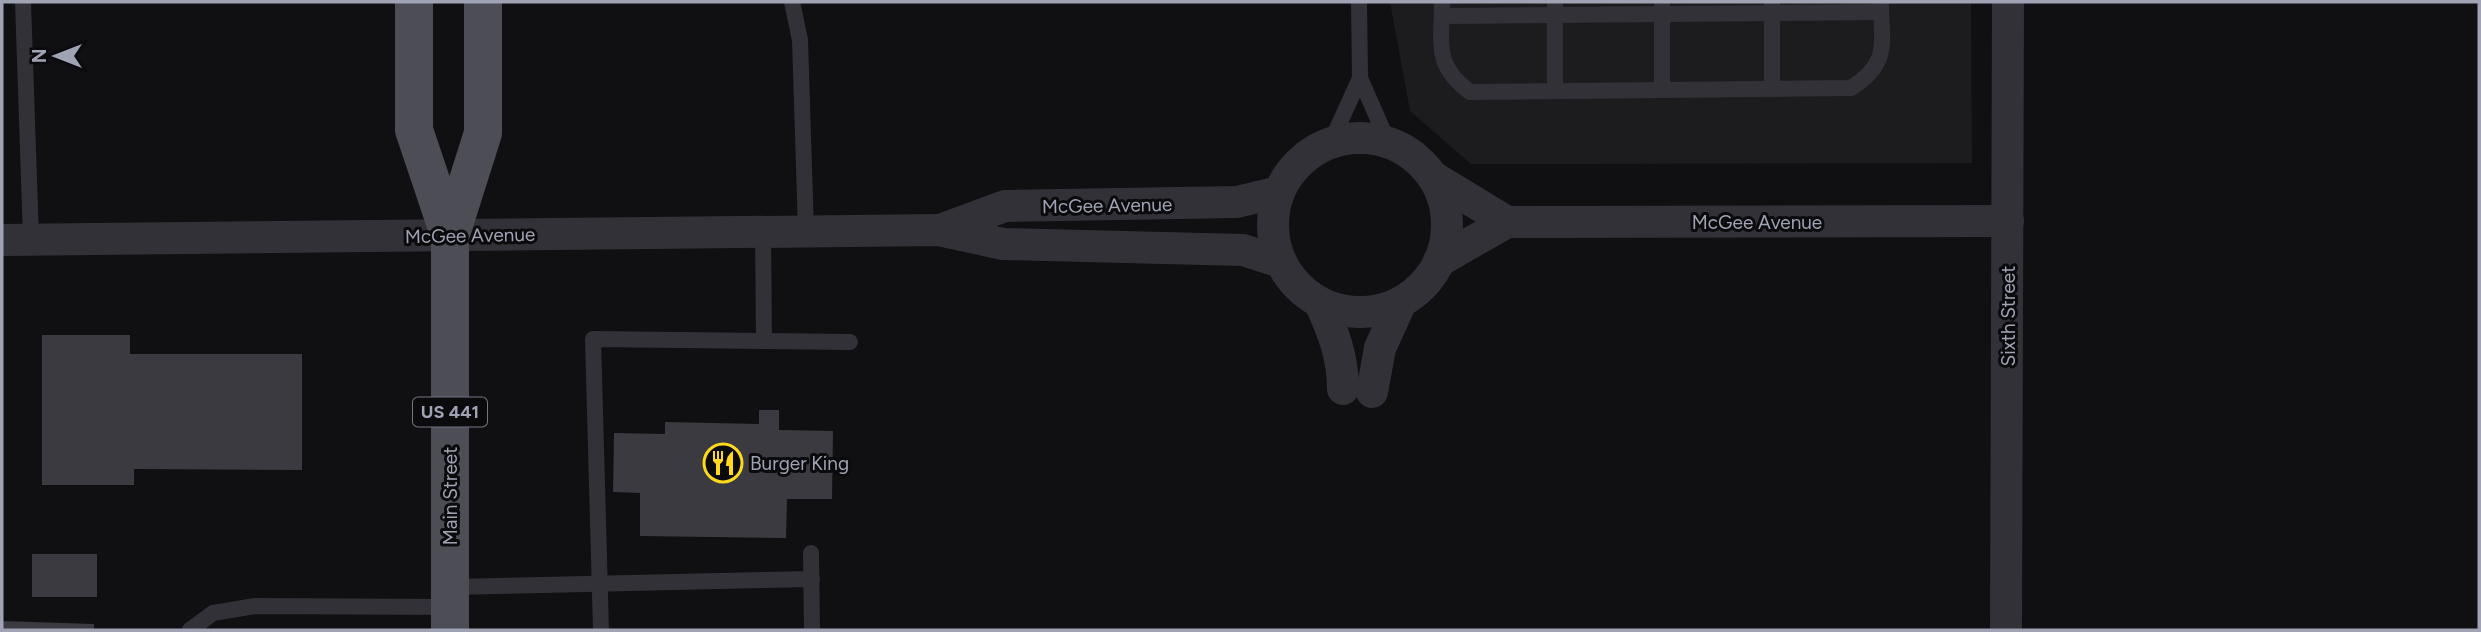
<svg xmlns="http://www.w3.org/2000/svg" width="2481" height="632" font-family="Figtree,sans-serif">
<rect width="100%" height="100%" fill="#101012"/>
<!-- built -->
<path fill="#1c1c1f" d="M 1390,2 L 1971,2 L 1972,163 L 1471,164 L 1410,111 Z"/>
<!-- building -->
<g fill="#3a3a40">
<path d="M 42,335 L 130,335 L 130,354 L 302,354 L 302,470 L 134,469 L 134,485 L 42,485 Z"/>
<path d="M 759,410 L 779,410 L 779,430 L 833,431 L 832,499 L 787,499 L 786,538 L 640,536 L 640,493 L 613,492 L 614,433 L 665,434 L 665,422 L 759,424 Z"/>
<rect x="32" y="554" width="65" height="43"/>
<path d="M 2,621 L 94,624 L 94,630 L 2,630 Z"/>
</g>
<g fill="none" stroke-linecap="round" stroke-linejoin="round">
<!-- lane -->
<g stroke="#313137" stroke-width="16">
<path d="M 23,2 L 31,238"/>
<path d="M 792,2 L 800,40 L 806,231"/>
<path d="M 1359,2 L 1360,78 L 1388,142"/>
<path d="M 1442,2 C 1442,43 1433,65 1470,92 L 1851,88 C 1891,62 1881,44 1881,2"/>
<path d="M 1555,2 L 1555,91"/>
<path d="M 1662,2 L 1662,90"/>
<path d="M 1772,2 L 1772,89"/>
<path d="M 1442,16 L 1881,12"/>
<path d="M 1331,142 L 1360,78"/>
<path d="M 764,341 L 850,342"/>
<path d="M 811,553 L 812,630"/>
<path d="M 450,587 L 812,579"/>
<path d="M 190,630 L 213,613 L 255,606 L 450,607"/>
<path d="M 601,630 L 593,339 L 764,341 L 763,231"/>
</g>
<!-- street -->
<g stroke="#313137" stroke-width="32">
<circle cx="1360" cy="225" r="87"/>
<path d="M 1433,177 L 1507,222"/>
<path d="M 940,230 L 1005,206 L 1237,202 L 1279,192"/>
<path d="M 2,240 L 939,230 L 1003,244 L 1243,250 L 1281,262"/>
<path d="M 1439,261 L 1507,222 L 2008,221"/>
<path d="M 1320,303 C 1333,331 1343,357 1343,389"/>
<path d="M 1372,392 L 1380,348 L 1401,302"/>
<path d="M 2006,630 L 2008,2"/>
</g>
<!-- primary -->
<g stroke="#4d4d56" stroke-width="38">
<path d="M 414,2 L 414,130 L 450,237"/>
<path d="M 450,630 L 450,237 L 483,133 L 483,2"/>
</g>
</g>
<!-- icons -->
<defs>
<symbol id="restaurant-ring" viewBox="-11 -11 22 22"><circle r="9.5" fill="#0b0b0d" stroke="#fed81c" stroke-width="1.5"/><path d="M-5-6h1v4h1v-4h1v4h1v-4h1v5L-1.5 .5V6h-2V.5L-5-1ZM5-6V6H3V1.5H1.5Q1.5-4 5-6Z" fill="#fed81c"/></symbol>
</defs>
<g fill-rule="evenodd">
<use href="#restaurant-ring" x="701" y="441" width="44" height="44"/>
</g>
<g text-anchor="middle" stroke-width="6" stroke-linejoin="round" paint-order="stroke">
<!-- shield labels -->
<rect fill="#0b0b0d" stroke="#737582" stroke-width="2" x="413" y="397.5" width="74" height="29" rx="5"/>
<g font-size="18" font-weight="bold" fill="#a0a3b4">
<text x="450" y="418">US 441</text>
</g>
<!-- street labels -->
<g font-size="19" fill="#a0a3b4" stroke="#0b0b0d">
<text transform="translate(1107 205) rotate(-1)" y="7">McGee Avenue</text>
<text x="1757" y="229">McGee Avenue</text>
<text transform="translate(470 235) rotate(-1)" y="7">McGee Avenue</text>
<text transform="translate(2008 316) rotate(-90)" y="7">Sixth Street</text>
<text transform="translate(450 496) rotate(-90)" y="7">Main Street</text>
</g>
<!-- poi labels -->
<g font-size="19" fill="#a0a3b4" stroke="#0b0b0d" text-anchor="start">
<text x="750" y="470">Burger King</text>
</g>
</g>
<!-- border -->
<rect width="2481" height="632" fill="none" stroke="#a0a3b4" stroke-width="7"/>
<!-- north arrow -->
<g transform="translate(56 56) rotate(270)" stroke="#0b0b0d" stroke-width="5" paint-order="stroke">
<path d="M0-5L12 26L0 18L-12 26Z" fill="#a0a3b4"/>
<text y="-10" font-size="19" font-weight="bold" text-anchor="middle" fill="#a0a3b4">N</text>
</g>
</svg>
